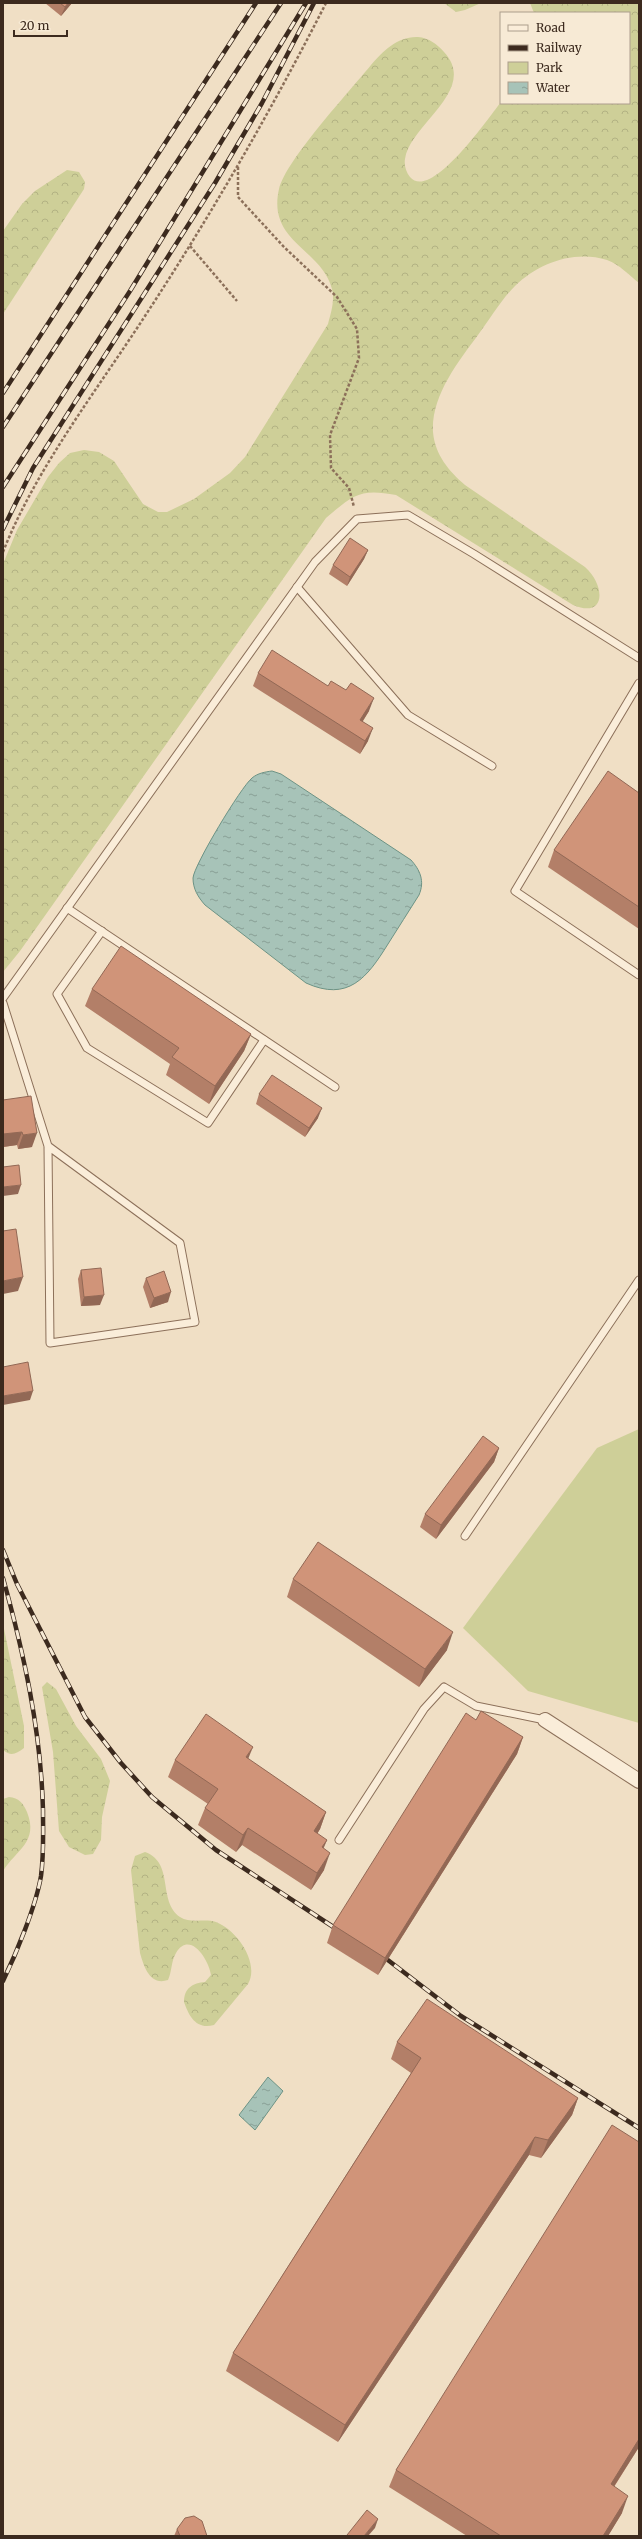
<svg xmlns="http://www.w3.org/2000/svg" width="642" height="2539" font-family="Merriweather,serif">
<defs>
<pattern id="forest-crowns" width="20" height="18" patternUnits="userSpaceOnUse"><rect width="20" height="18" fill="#cecf98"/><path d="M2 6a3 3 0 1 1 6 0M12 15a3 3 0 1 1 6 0" fill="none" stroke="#b2b283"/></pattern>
<pattern id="water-ripples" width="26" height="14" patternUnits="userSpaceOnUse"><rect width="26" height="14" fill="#a7c3b8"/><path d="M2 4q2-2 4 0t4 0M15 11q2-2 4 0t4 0" fill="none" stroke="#899f95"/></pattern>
</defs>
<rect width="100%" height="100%" fill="#f0dfc5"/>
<!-- green -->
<path fill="#cecf98" d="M 639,1429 L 639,1723 L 528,1691 L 463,1628 L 597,1448 Z"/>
<!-- forest -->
<g fill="url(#forest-crowns)">
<path d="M 444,3 L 481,3 L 465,10 L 456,12 Z"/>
<path d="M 530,3 L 639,3 L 639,283 C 629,275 620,265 607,260 C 574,250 539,263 515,286 C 501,300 490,319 478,335 C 458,362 431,396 433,432 C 435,455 449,471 465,485 L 585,567 C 606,586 606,619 573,605 L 396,495 C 360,488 353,495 326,518 L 20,951 L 3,972 L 3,564 L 17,530 L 48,477 L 59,463 L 70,453 L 84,450 L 99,452 L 114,461 L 143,504 L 158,512 L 167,512 L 194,499 L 230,473 L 245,457 L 328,324 C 331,313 335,300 332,289 C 321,248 267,242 279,189 C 286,160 349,92 371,65 C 383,51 398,36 418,37 C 429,38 437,44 444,52 C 479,90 410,124 405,159 C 404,165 406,172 410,177 C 431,202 489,117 501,102 L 629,103 L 629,13 L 534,13 Z"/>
<path d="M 67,170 L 79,172 L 85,182 L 84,189 L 3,314 L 3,231 L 22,204 L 35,191 Z"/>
<path d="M 3,1624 L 24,1726 L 24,1748 C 16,1754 11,1757 3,1750 Z"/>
<path d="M 47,1682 L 56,1689 L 76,1726 L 101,1759 L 110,1781 L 102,1817 L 101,1840 L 93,1854 L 85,1855 L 69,1847 L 59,1831 L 53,1752 L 42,1687 Z"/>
<path d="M 9,1797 C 19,1798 23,1803 27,1812 C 39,1842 16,1850 3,1871 L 3,1799 Z"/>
<path d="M 145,1852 C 175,1863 157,1901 180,1917 C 191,1924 205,1918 216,1922 C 237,1930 260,1963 248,1984 L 214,2025 C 196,2030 189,2016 184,2002 C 184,1988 193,1983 205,1982 L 211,1975 C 209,1960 190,1930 176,1953 C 171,1961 172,1972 168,1980 C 150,1986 144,1967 140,1953 L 131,1870 L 135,1856 Z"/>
</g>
<!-- water -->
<g fill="url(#water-ripples)" stroke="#6d9385">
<path d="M 272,771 L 281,774 L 411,860 C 420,870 425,881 419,895 C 409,911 398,928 388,944 C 367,978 348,1002 306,983 L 205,905 C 198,897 193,889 193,878 C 194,865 241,787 252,778 C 258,773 265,772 272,771 Z"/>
<path d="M 268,2077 L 283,2091 L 255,2130 L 239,2115 Z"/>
</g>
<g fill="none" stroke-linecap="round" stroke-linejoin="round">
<defs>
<g id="lane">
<path d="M 297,587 L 408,715 L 492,766"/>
<path d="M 639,683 L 515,891 L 639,975"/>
<path d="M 67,908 L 335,1087"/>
<path d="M 102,931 L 57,994 L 87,1048 L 208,1123 L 264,1040"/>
<path d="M 3,998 L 315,562 L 357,519 L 408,515 L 474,554 L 639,658"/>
<path d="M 3,1003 L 48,1146 L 50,1343 L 195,1322 L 180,1243 L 48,1146"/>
<path d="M 465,1536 L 639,1280"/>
<path d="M 339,1840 L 424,1709 L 444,1687 L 476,1706 L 545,1720"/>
</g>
<path id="street" d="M 545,1720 L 639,1781"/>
</defs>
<!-- lane casing -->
<use href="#lane" stroke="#8c705a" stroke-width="9"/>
<!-- street casing -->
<use href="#street" stroke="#8c705a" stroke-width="16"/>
<!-- path -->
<g stroke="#8c705a" stroke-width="2.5" stroke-dasharray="3 2" stroke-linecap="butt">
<path d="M 238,167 L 238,197 L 284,247 L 337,297 L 357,329 L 359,358 L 330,435 L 331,468 L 349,488 L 354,507"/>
<path d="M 190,246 L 237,301"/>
<path d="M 3,552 C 35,470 97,390 145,316 C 211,215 271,111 326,3"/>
</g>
<!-- lane -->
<use href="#lane" stroke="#faedd9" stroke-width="7"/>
<!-- street -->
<use href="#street" stroke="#faedd9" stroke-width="14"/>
<defs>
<g id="rail">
<path d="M 3,393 L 256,3"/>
<path d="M 3,427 L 281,3"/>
<path d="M 3,487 L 130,291 L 306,3"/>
<path d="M 3,529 L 33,468 L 215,183 L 262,103 L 314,3"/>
<path d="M 3,1550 L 17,1584 L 85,1717 L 121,1763 L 152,1797 L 216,1850 L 341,1932"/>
<path d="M 3,1578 C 24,1654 41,1731 43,1810 C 43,1832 44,1854 41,1876 C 36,1906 16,1954 3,1981"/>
<path d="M 380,1954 L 461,2016 L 639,2128"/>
</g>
</defs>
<!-- rail casing -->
<use href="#rail" stroke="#3c2a1e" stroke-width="4.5"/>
<!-- rail -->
<use href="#rail" stroke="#f7ead5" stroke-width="3" stroke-dasharray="9" stroke-linecap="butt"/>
</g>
<!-- wall -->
<g fill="#b37f68">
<path d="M 45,3 L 72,3 L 61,16 Z"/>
<path d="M 368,550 L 364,559 L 347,586 L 329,574 L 333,565 Z"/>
<path d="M 258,673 L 369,711 L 363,721 L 368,741 L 360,754 L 253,686 Z"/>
<path d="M 639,793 L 639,929 L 548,867 L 554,850 Z"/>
<path d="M 92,989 L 251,1034 L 244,1051 L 209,1104 L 166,1075 L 170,1064 L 85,1006 Z"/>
<path d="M 259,1094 L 318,1118 L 305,1137 L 256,1104 Z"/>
<path d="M 3,1100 L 32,1147 L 18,1149 L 17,1145 L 3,1147 Z"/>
<path d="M 81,1270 L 100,1305 L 81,1306 L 78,1279 Z"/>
<path d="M 146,1278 L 168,1302 L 150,1308 L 143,1287 Z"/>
<path d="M 499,1448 L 494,1462 L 436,1539 L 420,1527 L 425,1514 Z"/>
<path d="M 293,1579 L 447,1650 L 419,1687 L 287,1597 Z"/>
<path d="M 476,1720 L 523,1737 L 517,1754 L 378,1975 L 327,1943 L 333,1925 Z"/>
<path d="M 248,1759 L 326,1812 L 320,1829 L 317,1834 L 327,1840 L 323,1848 L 324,1870 L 311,1890 L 242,1845 L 236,1852 L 198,1825 L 205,1808 L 208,1804 L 168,1777 L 175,1760 Z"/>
<path d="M 397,2042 L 578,2098 L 572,2115 L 541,2158 L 529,2155 L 338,2442 L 226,2371 L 233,2353 L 411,2073 L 391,2059 Z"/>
<path d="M 639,2142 L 639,2447 L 614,2487 L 622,2513 L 608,2536 L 467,2536 L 389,2487 L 396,2470 Z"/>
<path d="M 177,2529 L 207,2536 L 174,2536 Z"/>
</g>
<!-- shaded-wall -->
<g fill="#926855">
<path d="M 68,3 L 72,3 L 61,16 L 65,7 Z"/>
<path d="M 368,550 L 364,559 L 347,586 L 350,577 Z"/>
<path d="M 374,698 L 369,711 L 355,733 L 360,720 Z"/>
<path d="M 373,728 L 368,741 L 360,754 L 365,741 Z"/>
<path d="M 251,1034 L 244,1051 L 209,1104 L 215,1086 Z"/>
<path d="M 322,1108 L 318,1118 L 305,1137 L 309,1128 Z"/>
<path d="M 22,1132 L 17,1145 L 3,1147 L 3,1134 Z"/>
<path d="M 37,1133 L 32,1147 L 18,1149 L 23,1135 Z"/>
<path d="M 21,1185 L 18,1194 L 3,1196 L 3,1187 Z"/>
<path d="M 23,1277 L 18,1291 L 3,1294 L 3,1281 Z"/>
<path d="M 171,1292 L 168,1302 L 150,1308 L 154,1298 Z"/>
<path d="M 104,1295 L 100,1305 L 81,1306 L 84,1297 Z"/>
<path d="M 33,1391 L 30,1400 L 3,1405 L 3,1396 Z"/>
<path d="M 499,1448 L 494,1462 L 436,1539 L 441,1525 Z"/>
<path d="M 453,1632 L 447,1650 L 419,1687 L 425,1669 Z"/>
<path d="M 523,1737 L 517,1754 L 378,1975 L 385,1958 Z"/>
<path d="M 253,1747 L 246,1764 L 246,1757 Z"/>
<path d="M 326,1812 L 320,1829 L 308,1848 L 314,1831 Z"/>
<path d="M 248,1828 L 242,1845 L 236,1852 L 243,1835 Z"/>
<path d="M 327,1840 L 320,1857 L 322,1847 Z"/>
<path d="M 330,1853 L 324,1870 L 311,1890 L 317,1873 Z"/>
<path d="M 578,2098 L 572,2115 L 541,2158 L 548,2140 Z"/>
<path d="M 535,2137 L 529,2155 L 338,2442 L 345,2425 Z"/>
<path d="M 639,2439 L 639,2447 L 604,2502 L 611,2484 Z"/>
<path d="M 628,2496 L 622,2513 L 608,2536 L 603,2536 Z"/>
<path d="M 378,2519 L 375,2528 L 368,2536 L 364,2536 Z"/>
</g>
<!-- building -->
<g fill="#d09479" stroke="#926855">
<path d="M 60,3 L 68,3 L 65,7 Z"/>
<path d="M 350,538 L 368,550 L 350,577 L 333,565 Z"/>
<path d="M 272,650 L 328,686 L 331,681 L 346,690 L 351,683 L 374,698 L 360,720 L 373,728 L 365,741 L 258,673 Z"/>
<path d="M 608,771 L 639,793 L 639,907 L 554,850 Z"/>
<path d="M 121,946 L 251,1034 L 215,1086 L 172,1057 L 179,1048 L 92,989 Z"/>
<path d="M 272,1075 L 322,1108 L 309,1128 L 259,1094 Z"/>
<path d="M 31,1096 L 37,1133 L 23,1135 L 22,1132 L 3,1134 L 3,1100 Z"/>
<path d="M 19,1165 L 21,1185 L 3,1187 L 3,1167 Z"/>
<path d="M 16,1229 L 23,1277 L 3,1281 L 3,1231 Z"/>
<path d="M 101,1268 L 104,1295 L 84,1297 L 81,1270 Z"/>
<path d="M 164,1271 L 171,1292 L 154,1298 L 146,1278 Z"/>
<path d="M 28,1362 L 33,1391 L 3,1396 L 3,1367 Z"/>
<path d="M 483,1436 L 499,1448 L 441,1525 L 425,1514 Z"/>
<path d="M 318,1542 L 453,1632 L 425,1669 L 293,1579 Z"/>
<path d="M 481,1711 L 523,1737 L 385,1958 L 333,1925 L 466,1713 L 476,1720 Z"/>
<path d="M 206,1714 L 253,1747 L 246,1757 L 326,1812 L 314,1831 L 327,1840 L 322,1847 L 330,1853 L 317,1873 L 248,1828 L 243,1835 L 205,1808 L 218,1789 L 175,1760 Z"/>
<path d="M 427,1999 L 578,2098 L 548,2140 L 535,2137 L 345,2425 L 233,2353 L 421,2058 L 397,2042 Z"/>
<path d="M 612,2125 L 639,2142 L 639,2439 L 611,2484 L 628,2496 L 603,2536 L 501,2536 L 396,2470 Z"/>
<path d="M 367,2510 L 378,2519 L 364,2536 L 348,2536 L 347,2535 Z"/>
<path d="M 194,2516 L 202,2521 L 207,2536 L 180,2536 L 177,2529 L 185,2518 Z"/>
</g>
<!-- border -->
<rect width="642" height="2539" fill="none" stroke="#3c2a1e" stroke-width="8"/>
<!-- legend -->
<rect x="500" y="12" width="130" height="92" fill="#f7ead5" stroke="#ac9d8c"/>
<rect x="508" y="25" width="20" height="6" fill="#faedd9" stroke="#ac9d8c"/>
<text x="536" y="32" font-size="12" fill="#3c2a1e">Road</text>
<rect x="508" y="45" width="20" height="6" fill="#3c2a1e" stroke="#ac9d8c"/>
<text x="536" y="52" font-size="12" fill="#3c2a1e">Railway</text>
<rect x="508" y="62" width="20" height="12" fill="#cecf98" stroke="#ac9d8c"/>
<text x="536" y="72" font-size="12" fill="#3c2a1e">Park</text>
<rect x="508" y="82" width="20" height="12" fill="url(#water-ripples)" stroke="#ac9d8c"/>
<text x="536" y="92" font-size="12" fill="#3c2a1e">Water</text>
<!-- scale -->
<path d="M14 30v6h53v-6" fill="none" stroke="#3c2a1e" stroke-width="2"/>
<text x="20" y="30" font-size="12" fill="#3c2a1e" stroke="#f7ead5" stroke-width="3" paint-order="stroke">20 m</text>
</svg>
